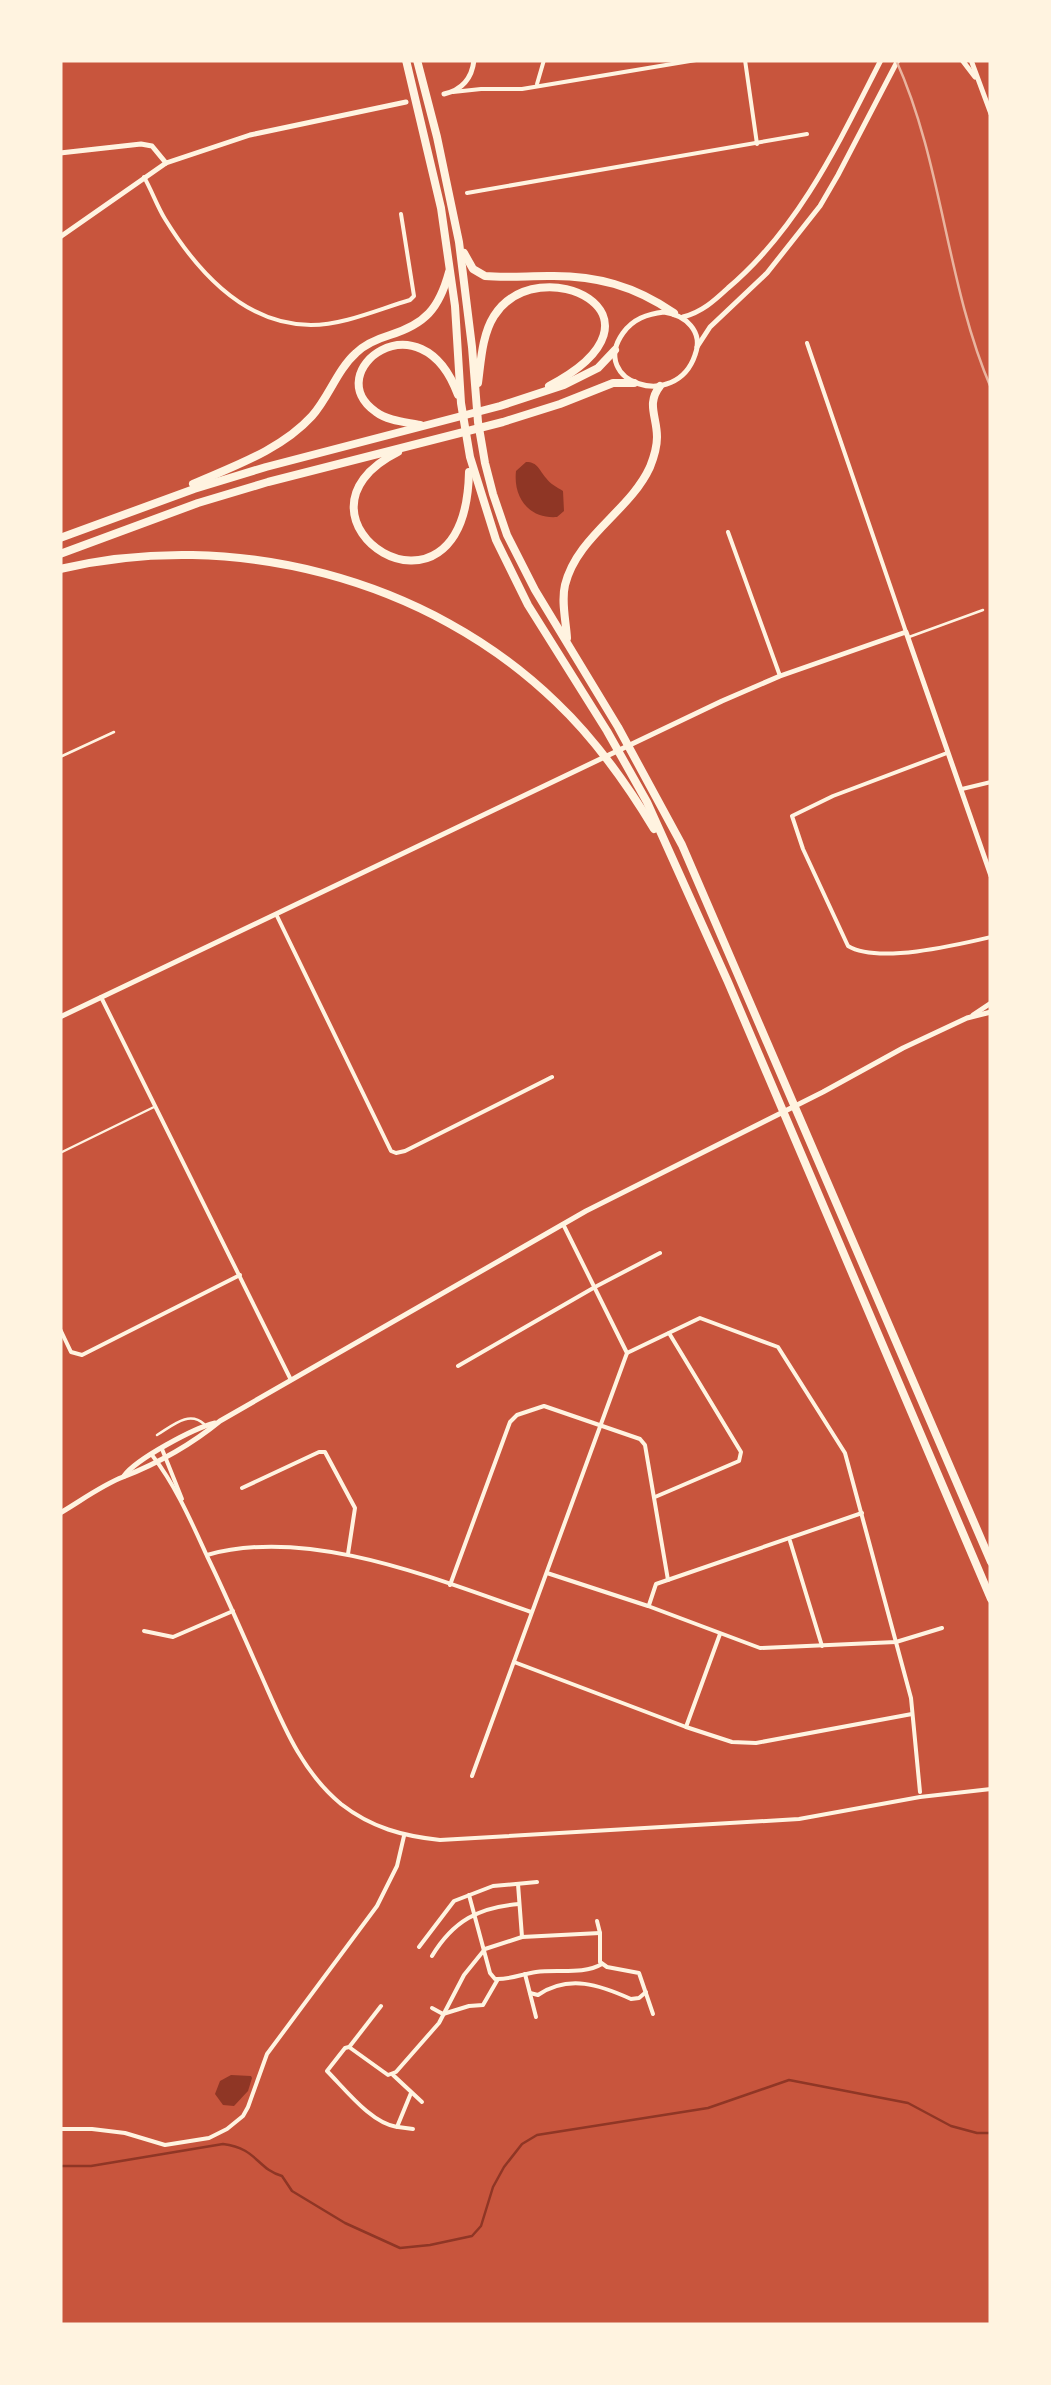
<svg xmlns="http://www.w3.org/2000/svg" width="1051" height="2385" font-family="'DejaVu Sans',sans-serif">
<rect width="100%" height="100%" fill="#c8553d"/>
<!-- water -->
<g fill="#8f3625">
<path d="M 526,462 C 538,462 539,470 546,478 C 550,484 557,487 563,491 L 564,511 L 557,517 C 529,519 513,498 516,471 Z"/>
<path d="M 231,2075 L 251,2076 L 252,2078 L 248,2091 L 234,2106 L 223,2105 L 215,2094 L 220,2081 Z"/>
</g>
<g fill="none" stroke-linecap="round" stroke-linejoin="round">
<!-- stream -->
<path stroke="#8f3625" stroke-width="2.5" d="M 60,2166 L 91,2166 L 223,2144 C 257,2148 257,2169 282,2176 L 292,2191 L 345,2223 L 400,2248 L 430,2245 L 472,2236 L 481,2226 L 493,2187 L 504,2167 L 522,2144 L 537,2135 L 708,2108 L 789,2080 L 908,2103 L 951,2126 L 977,2133 L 991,2133"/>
<!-- service -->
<g stroke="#fff3e0" stroke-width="2.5">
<path d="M 909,637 L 983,610"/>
<path d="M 60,757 L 114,732"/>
<path d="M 60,1153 L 154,1107"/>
<path d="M 157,1435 C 172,1426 189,1410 204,1424"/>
</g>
<!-- minor -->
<g stroke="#fff3e0" stroke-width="4">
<path d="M 745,60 L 757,144"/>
<path d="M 537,84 L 544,60"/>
<path d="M 453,92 L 481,89 L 522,89 L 696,60"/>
<path d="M 144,177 C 152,191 157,206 165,219 C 197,271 245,325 311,325 C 344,325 379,309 410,300 L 414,296 L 401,214"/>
<path d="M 467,193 L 807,134"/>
<path d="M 807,343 L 906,632"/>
<path d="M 728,532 L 780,676"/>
<path d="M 947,753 L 833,796 L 792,816 L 803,849 L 848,946 C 878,964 957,945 991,937"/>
<path d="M 962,789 L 991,782"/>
<path d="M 277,916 L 391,1151 L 396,1153 L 405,1151 L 552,1077"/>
<path d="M 101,997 L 290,1378"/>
<path d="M 60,1329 L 71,1352 L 82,1355 L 240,1275"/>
<path d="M 627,1353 L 700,1318 L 778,1347 L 845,1453 L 911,1698 L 920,1792"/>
<path d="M 458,1366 L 595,1287 L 660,1253"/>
<path d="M 162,1449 L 182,1499"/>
<path d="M 152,1455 C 176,1486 191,1521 207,1556 C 226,1595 243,1635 261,1675 C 282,1722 300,1770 341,1804 C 372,1828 403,1836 440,1840 L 799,1819 L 920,1797 L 991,1789"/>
<path d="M 242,1488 L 319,1452 L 325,1452 L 355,1508 L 348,1554"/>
<path d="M 655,1497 L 739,1461 L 741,1452 L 669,1333"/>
<path d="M 790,1541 L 822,1646"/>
<path d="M 207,1555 C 309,1526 435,1579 531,1612"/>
<path d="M 547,1573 L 648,1606 L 760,1648 L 896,1642 L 942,1628"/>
<path d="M 450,1585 L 510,1422 L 517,1415 L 544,1406 L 640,1439 L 645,1445 L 668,1580"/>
<path d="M 649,1605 L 656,1584 L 862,1513"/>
<path d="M 144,1631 L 173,1637 L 233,1611"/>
<path d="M 514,1662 L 686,1727 L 732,1742 L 756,1743 L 912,1714"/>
<path d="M 686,1727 L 720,1634"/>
<path d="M 472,1776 L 627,1353 L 563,1224"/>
<path d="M 518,1884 L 522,1937"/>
<path d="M 469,1895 L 490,1973 L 495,1979 C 509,1980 522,1974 536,1972 C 558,1969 583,1975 602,1964"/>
<path d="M 597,1921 L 600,1933 L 600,1962 L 607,1967 L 639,1973 L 653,2014"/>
<path d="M 419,1947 L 454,1901 L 493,1886 L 537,1882"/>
<path d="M 432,1956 C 453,1921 479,1907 519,1904"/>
<path d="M 525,1974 L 536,2017"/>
<path d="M 530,1993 L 538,1995 C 569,1974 600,1985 631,1999 L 639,1998 L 646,1992"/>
<path d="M 432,2008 L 443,2014 L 469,2006 L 483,2005 L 498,1979"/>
<path d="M 350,2046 L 381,2006"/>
<path d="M 393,2075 L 422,2102"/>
<path d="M 411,2093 L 397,2127 C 371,2123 346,2090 327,2071 L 345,2048 L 349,2047 L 388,2075 L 396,2072 L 439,2023 L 464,1975 L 485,1949 L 522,1937 L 600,1933"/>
<path d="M 398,2127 L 413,2129"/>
<path d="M 60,2129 L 92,2129 L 125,2133 L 165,2145 L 209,2138 L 227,2129 L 243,2116 L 248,2107 L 267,2054 L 377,1906 L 397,1866 L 404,1836"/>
</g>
<!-- tertiary -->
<g stroke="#fff3e0" stroke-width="5">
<path d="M 444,94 C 462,90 472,78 474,60"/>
<path d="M 60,153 L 141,144 L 152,146 L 166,163"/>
<path d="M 60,237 L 166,163 L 250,135 L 406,102"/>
<path d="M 973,1015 L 991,1003"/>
<path d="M 60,1017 L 722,701 L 780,676 L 906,632 L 991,876"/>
<path d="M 124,1476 C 136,1459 194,1428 215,1423"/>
<path d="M 60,1513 C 79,1502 102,1485 123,1477 C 156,1464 192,1444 220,1421 L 586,1211 L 823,1092 L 903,1048 L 967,1018 L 991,1012"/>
</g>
<!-- secondary -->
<g stroke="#fff3e0" stroke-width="5">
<path d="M 962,60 L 975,77"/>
<path d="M 971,60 L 991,114"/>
<path d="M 664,312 C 685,315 704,331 695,355 C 676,412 588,382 623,333 C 633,319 647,314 664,312 Z"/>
<path d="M 683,317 C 702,312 714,301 728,288 C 800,227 839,142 881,60"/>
<path d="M 697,347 L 710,327 L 767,273 L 820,206 L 838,175 L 898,60"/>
</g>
<!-- motorway -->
<g stroke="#fff3e0" stroke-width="8">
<path d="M 406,60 L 441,208 L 455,306 L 461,403 L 470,457 L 496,540 L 528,605 L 607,731 L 647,802 L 728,982 L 991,1599"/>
<path d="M 417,60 L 437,137 L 459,242 L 472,347 L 478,422 L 485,463 L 493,494 L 507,535 L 535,590 L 618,727 L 682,845 L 991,1562"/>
<path d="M 464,253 L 473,269 L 485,276 C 505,278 527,276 548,276 C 596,275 635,286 674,313"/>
<path d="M 478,383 C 481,361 482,335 494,316 C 538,247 684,315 549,386"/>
<path d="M 420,425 C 406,422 388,421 376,412 C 318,372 421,293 458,395"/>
<path d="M 398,452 C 268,517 465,649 469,472"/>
<path d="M 193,484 C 234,466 281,450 312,416 C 329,397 337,370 356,353 C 365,344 377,339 390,335 C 425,324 439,309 449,272"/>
<path d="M 60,538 L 194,489 L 266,467 L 500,406 L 564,385 L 598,368 L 615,350"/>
<path d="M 60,554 L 198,503 L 268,482 L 503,422 L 560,404 L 613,383 L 634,383"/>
<path d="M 60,569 C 233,528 428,578 556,702 C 595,739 627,784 654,829"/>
<path d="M 567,638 C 566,621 561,602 565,585 C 577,536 630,511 650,467 C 654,457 657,448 657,437 C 657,416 646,404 660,386"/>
</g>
<!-- rail -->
<path stroke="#e9b49f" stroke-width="2.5" d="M 896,60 C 943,164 946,283 991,388"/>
</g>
<!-- border -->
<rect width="1051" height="2385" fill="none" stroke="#fff3e0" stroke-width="125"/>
</svg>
